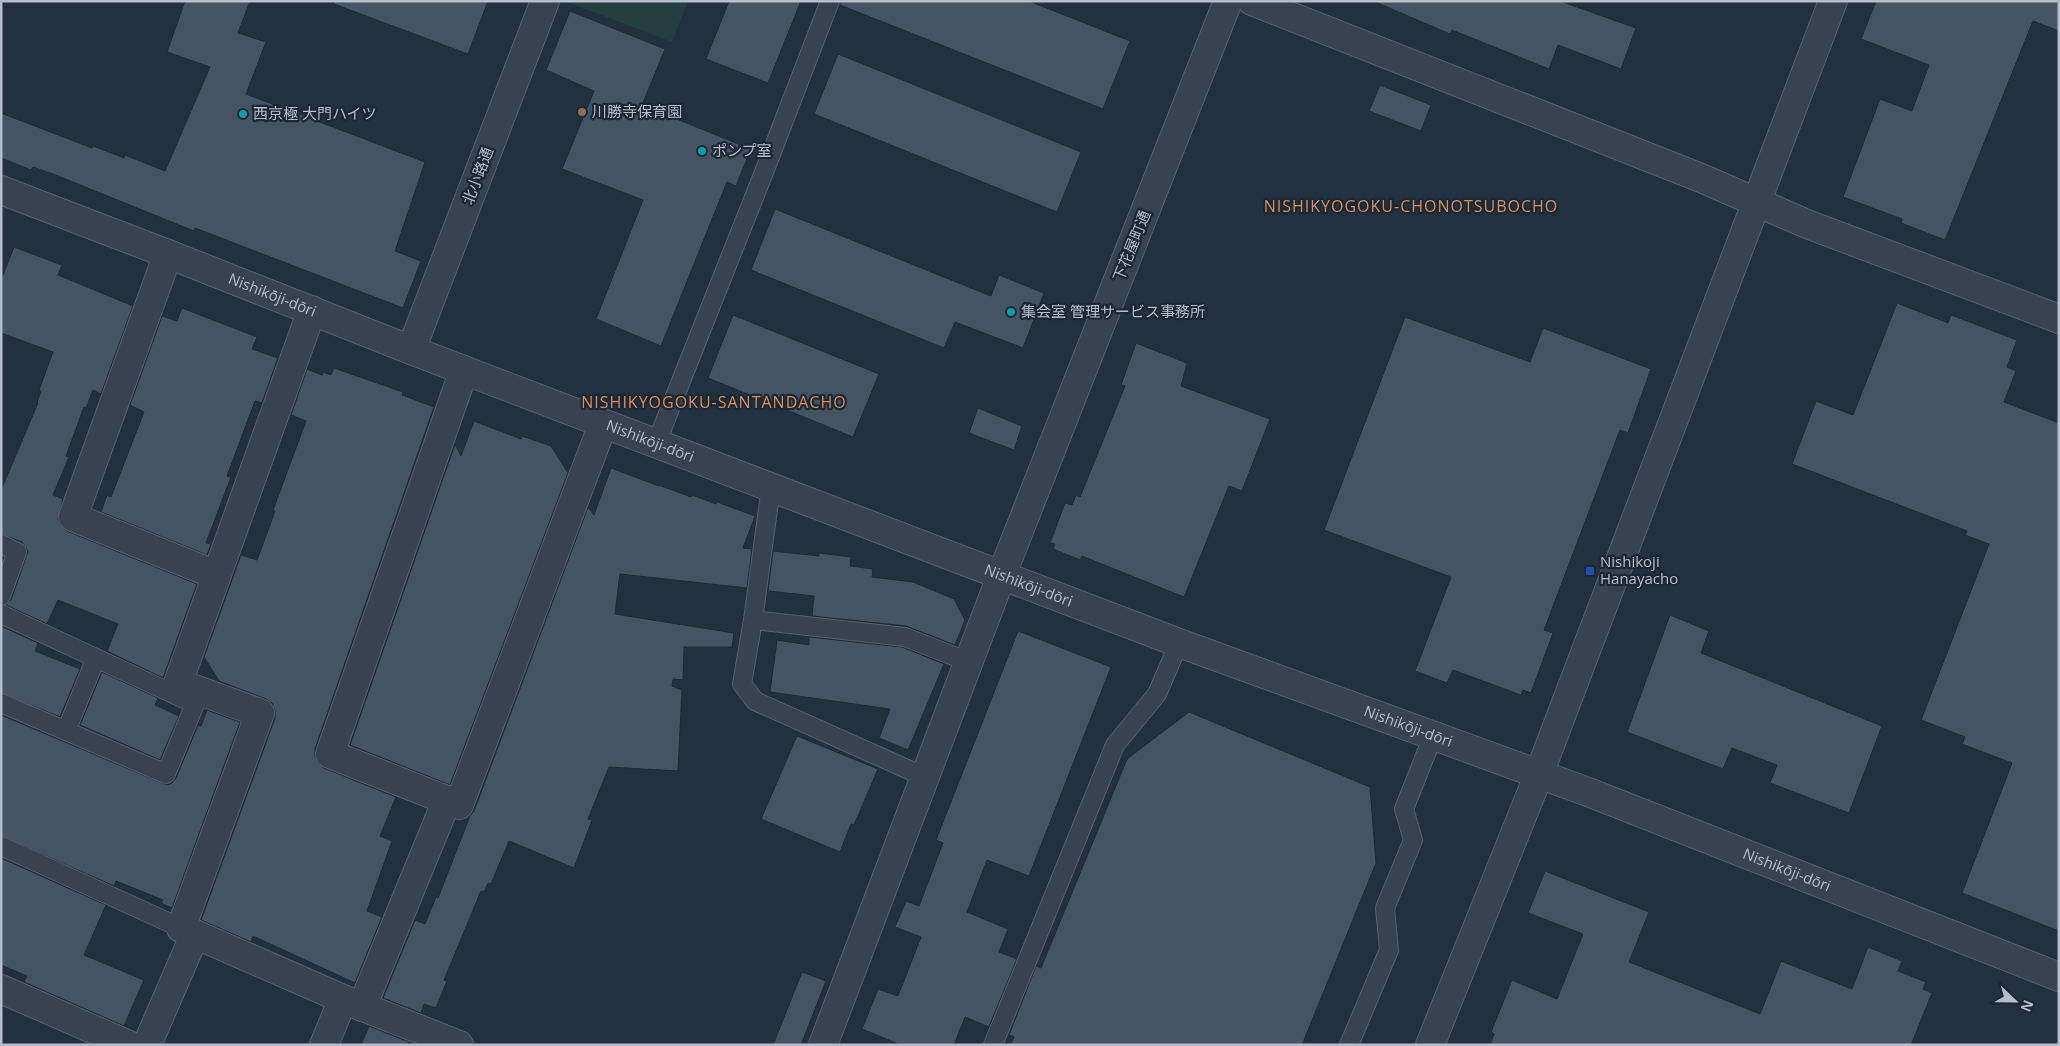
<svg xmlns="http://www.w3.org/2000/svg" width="2060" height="1046" font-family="'Open Sans','Noto Sans JP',sans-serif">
<rect width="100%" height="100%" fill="#23313f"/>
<!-- green -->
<path fill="#253f40" d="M 565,1 L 688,1 L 672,42 Z"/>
<!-- building -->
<g fill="#445464" stroke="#1e2a36">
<path d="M 185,1 L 250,1 L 238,33 L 266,42 L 246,94 L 425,162 L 395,251 L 421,261 L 403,308 L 195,228 L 194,231 L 53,174 L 33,167 L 31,170 L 1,158 L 1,113 L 92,148 L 93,146 L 124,158 L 125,155 L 165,171 L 210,67 L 167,52 Z"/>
<path d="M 334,1 L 488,1 L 468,54 L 334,4 Z"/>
<path d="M 729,1 L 801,1 L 768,83 L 706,59 Z"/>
<path d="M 840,1 L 1029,1 L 1130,41 L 1103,109 L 840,5 Z"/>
<path d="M 1373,1 L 1560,1 L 1636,28 L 1621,69 L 1558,45 L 1549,69 L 1452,30 L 1450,34 Z"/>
<path d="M 1876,1 L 2059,1 L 2059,31 L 2033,21 L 1945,240 L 1901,223 L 1902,219 L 1843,197 L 1880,99 L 1912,111 L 1929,65 L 1861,39 Z"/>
<path d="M 570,11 L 665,49 L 642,105 L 751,149 L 736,186 L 727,182 L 661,346 L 596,319 L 643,200 L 562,169 L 594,91 L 546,70 Z"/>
<path d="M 838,54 L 1081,152 L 1057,212 L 814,114 Z"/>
<path d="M 1380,85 L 1431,105 L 1421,131 L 1369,111 Z"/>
<path d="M 775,209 L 991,296 L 999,275 L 1044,293 L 1023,348 L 955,322 L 944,348 L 751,270 Z"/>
<path d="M 14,247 L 62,265 L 58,275 L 133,306 L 101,394 L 93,390 L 86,408 L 84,407 L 66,456 L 69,457 L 53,495 L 63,499 L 58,519 L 61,526 L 67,531 L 197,584 L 163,678 L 107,651 L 118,624 L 58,600 L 47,624 L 6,605 L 11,600 L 28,551 L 22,542 L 1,534 L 1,490 L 38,403 L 37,403 L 41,391 L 39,390 L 53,352 L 1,333 L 1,280 Z"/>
<path d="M 1897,303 L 1948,323 L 1951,315 L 2017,340 L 2007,367 L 2016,371 L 2004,402 L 2059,423 L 2059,931 L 1962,893 L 2012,763 L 1962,744 L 1965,737 L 1921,720 L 1989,544 L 1965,535 L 1967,531 L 1792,464 L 1816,401 L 1853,415 Z"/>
<path d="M 182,308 L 257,337 L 252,349 L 278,358 L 262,403 L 255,401 L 227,476 L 231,477 L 206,543 L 211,544 L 207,555 L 101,512 L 107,495 L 111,497 L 144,412 L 130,405 L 162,316 L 177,321 Z"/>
<path d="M 733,315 L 879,374 L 853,437 L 708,378 Z"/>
<path d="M 1405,317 L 1530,362 L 1543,328 L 1651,369 L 1628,433 L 1620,430 L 1544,630 L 1553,633 L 1531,693 L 1523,690 L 1521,695 L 1453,670 L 1447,683 L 1415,671 L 1451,577 L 1324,530 Z"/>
<path d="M 1136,343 L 1187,363 L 1181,386 L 1270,419 L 1242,491 L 1229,486 L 1184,597 L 1082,556 L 1080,560 L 1053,549 L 1055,544 L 1050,543 L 1065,503 L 1072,505 L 1076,495 L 1080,497 L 1125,386 L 1121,385 Z"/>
<path d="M 334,368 L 403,392 L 402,395 L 434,407 L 315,749 L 315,756 L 318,763 L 324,768 L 396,797 L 380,836 L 392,841 L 367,911 L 382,917 L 355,983 L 253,936 L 251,942 L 201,920 L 275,718 L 275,711 L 272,703 L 266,699 L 219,681 L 204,657 L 241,555 L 257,560 L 275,511 L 273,510 L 306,421 L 291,415 L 307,369 L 322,375 L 323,372 L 331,375 Z"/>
<path d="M 978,408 L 1022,426 L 1014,450 L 969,433 Z"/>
<path d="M 474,421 L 521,439 L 522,436 L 551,446 L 568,473 L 450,785 L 350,745 L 455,444 L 461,456 Z"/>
<path d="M 611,468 L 659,486 L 659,485 L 691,497 L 692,495 L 716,504 L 717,502 L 755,516 L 743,548 L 752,549 L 747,588 L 620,574 L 615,614 L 734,633 L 732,647 L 684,647 L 683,680 L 673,679 L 672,686 L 682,690 L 678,771 L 609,767 L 588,819 L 592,820 L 574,868 L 509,841 L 491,884 L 488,883 L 484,892 L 481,891 L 444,980 L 447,981 L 436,1008 L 424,1004 L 421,1013 L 383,998 L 415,920 L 425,924 L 436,897 L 438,898 L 470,816 L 474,811 L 588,507 L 594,515 Z"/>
<path d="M 773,551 L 819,556 L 819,553 L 851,557 L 850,566 L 873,569 L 872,577 L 913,582 L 954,599 L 965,620 L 955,645 L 906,626 L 812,616 L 814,596 L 768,591 Z"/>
<path d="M 1670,615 L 1709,631 L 1701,653 L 1882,726 L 1849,813 L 1770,783 L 1777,765 L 1732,748 L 1723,769 L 1627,732 Z"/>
<path d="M 1,626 L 38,643 L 35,651 L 80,669 L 60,717 L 1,693 Z"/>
<path d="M 1018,631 L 1111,667 L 1029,876 L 987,860 L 967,912 L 1008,929 L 999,952 L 1017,959 L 989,1027 L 965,1017 L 954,1045 L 901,1045 L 862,1029 L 878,989 L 898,996 L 921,937 L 895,927 L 906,901 L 919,906 L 943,843 L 936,840 Z"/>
<path d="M 809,637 L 902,647 L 944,664 L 908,750 L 879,738 L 890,709 L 770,692 L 777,640 L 809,645 Z"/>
<path d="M 102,672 L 158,698 L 155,705 L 179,716 L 160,760 L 80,725 Z"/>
<path d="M 207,710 L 240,722 L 172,908 L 161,903 L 163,900 L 116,881 L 114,886 L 1,836 L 1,715 L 167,785 L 172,783 L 176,778 L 198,725 L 201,726 Z"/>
<path d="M 1189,712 L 1370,787 L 1376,863 L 1302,1045 L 1010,1045 L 1014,1037 L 1009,1035 L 1036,966 L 1041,968 L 1127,759 Z"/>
<path d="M 797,736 L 878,769 L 854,825 L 851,824 L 840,852 L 761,819 Z"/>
<path d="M 1,858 L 106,905 L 84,955 L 144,980 L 124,1026 L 24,982 L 27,976 L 1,965 Z"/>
<path d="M 1545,871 L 1649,912 L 1629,962 L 1760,1014 L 1781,961 L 1852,989 L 1868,947 L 1902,961 L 1898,971 L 1926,982 L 1923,989 L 1932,993 L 1911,1045 L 1490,1045 L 1494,1034 L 1491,1032 L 1512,980 L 1557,999 L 1583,934 L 1528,913 Z"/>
<path d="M 802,972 L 826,981 L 801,1045 L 773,1045 Z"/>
<path d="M 369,1026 L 409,1042 L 407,1045 L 361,1045 Z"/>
</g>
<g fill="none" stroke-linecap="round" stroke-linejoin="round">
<defs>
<g id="service">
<path d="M 656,444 L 768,162 L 830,1"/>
<path d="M 771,487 L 753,620 L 742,684 L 755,701 L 925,777"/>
<path d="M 1,544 L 17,552 L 1,596"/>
<path d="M 1,614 L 195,704 L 166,774 L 1,703"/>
<path d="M 753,620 L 905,637 L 969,662"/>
<path d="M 66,731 L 96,658"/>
<path d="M 1,846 L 181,928"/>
<path d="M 993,1045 L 1115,745 L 1157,694 L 1179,643"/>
<path d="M 1349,1045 L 1389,950 L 1385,908 L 1413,840 L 1404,809 L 1433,736"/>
</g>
<g id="minor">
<path d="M 168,254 L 73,517 L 216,575"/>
<path d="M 312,310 L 178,683 L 260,713 L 181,928 L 343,999 L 459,1045"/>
<path d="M 411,350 L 545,1"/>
<path d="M 464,370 L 330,754 L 459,805 L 603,424"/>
<path d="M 1,989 L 129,1045"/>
<path d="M 362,1007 L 447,800"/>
<path d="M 147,1045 L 195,934"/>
<path d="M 324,1045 L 343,999"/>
<path d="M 823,1045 L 1002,574 L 1228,1"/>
</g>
<g id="tertiary">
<path d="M 1252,1 L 1701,178 L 1807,224 L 2059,319"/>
<path id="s1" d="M 1,190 L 168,254 L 411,350 L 1179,643 L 1588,792 L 2059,977"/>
<path d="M 1430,1045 L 1539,774 L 1833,1"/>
</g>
</defs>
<!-- service casing -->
<use href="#service" stroke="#55616d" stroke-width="20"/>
<!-- minor casing -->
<use href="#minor" stroke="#55616d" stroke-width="30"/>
<!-- tertiary casing -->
<use href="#tertiary" stroke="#55616d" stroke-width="30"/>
<!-- service -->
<use href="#service" stroke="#37434f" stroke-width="18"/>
<!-- minor -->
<use href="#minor" stroke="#37434f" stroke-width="28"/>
<!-- tertiary -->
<use href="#tertiary" stroke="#37434f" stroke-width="28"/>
</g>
<!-- markers -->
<circle fill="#8d6e63" stroke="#1c2834" stroke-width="2" cx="582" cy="112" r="5"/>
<g fill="#0f9aa8" stroke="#1c2834" stroke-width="2">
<circle cx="243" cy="114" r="5"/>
<circle cx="702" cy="151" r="5"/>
<circle cx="1011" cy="312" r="5"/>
</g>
<rect fill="#1a4fb4" stroke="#1c2834" stroke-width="2" x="1585" y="566" width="10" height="10" rx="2.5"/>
<g text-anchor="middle" stroke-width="4.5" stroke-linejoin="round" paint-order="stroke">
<!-- poi labels -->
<g font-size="15" fill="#b4beca" stroke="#1c2834" text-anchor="start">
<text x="592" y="117">川勝寺保育園</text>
<text x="253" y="119">西京極 大門ハイツ</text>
<text x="712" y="156">ポンプ室</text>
<text x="1021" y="317">集会室 管理サービス事務所</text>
<text x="1600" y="567">Nishikoji<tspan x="1600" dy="17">Hanayacho</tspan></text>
</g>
<!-- street labels -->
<g font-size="15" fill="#b4beca" stroke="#1c2834">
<text transform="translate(478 176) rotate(-69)" y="5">北小路通</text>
<text transform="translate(1132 246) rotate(-68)" y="5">下花屋町通</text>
<text dy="5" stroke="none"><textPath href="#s1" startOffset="291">Nishikōji-dōri</textPath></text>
<text dy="5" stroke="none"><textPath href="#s1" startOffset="696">Nishikōji-dōri</textPath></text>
<text dy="5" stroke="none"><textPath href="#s1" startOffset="1101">Nishikōji-dōri</textPath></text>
<text dy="5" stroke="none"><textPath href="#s1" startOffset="1506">Nishikōji-dōri</textPath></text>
<text dy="5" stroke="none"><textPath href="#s1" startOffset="1911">Nishikōji-dōri</textPath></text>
</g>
<!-- neighbourhood labels -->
<g font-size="16" letter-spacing="1" fill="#da8e5f" stroke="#1c2834">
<text x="1411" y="212">NISHIKYOGOKU-CHONOTSUBOCHO</text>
<text x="714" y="408">NISHIKYOGOKU-SANTANDACHO</text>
</g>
</g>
<!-- border -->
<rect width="2060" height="1046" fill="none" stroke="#b4beca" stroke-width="5"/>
<!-- north arrow -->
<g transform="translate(2015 1001) rotate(112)" stroke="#1c2834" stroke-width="4" paint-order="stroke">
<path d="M0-4L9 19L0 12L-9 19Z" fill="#b4beca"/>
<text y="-8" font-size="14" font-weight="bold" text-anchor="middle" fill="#b4beca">N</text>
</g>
</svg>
